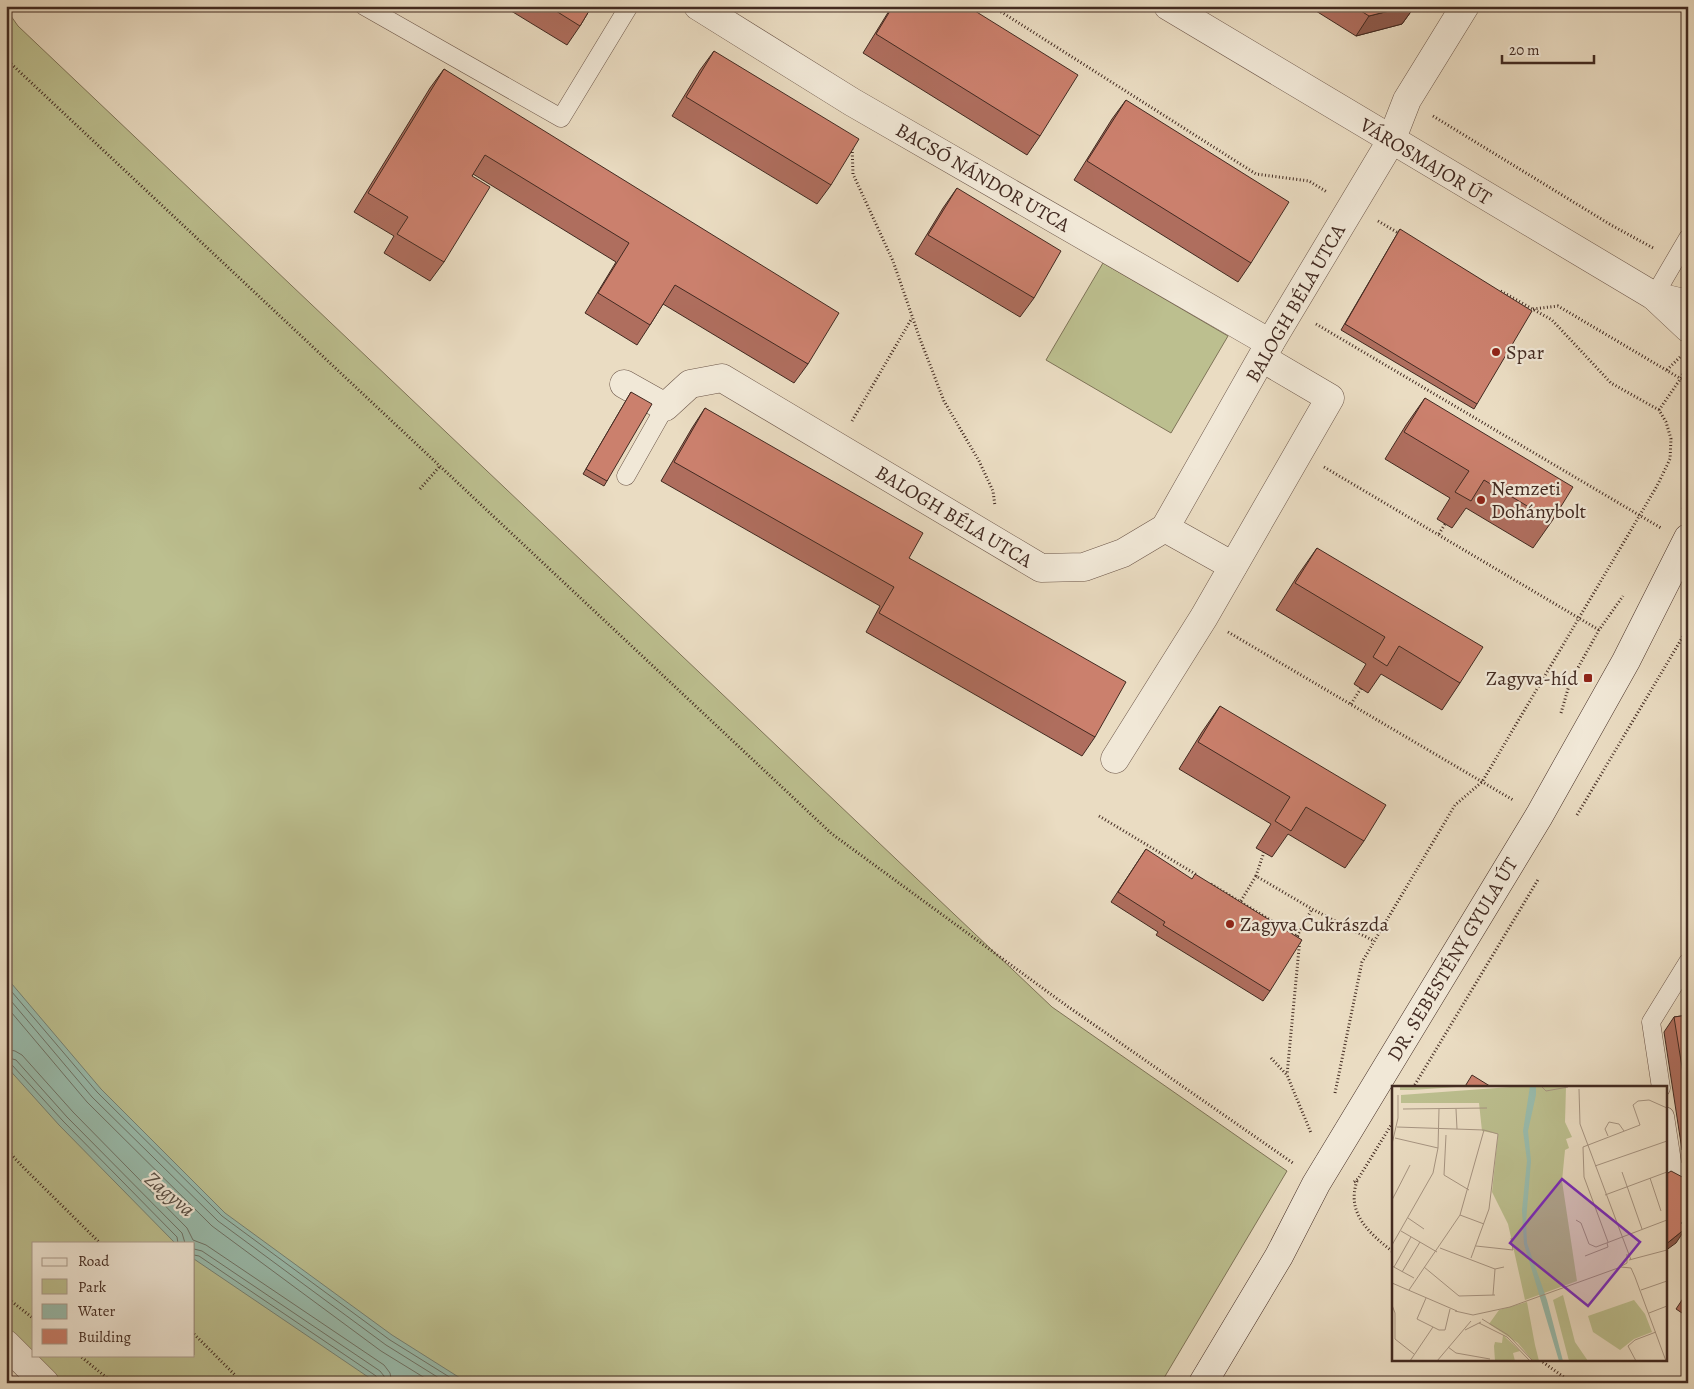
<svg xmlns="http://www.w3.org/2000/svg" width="1694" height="1389" font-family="Alegreya,serif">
<rect width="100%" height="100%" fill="#eadcc2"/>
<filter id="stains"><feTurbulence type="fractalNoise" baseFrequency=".004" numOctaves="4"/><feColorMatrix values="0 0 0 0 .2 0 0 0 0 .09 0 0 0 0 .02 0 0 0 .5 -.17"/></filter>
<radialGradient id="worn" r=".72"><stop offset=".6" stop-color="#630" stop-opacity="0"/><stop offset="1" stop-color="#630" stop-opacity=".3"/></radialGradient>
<!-- green -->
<g fill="#bcbf8f" stroke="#7f7458" fill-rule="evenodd">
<path d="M 6,9 L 18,26 L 1052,1007 L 1287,1171 L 1161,1383 L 54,1383 L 6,1344 ZM 34,1243 L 194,1243 L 194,1355 L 34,1355 Z"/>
<path d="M 1103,263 L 1228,336 L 1171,433 L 1046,360 Z"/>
</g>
<!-- water -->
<path fill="#99bcad" stroke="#768275" d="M 6,977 L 101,1089 L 225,1213 L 392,1335 L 468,1383 L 377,1383 L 194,1259 L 194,1243 L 175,1243 L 59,1125 L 6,1066 Z"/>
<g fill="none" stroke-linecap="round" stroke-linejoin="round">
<!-- shore -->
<g stroke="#6e7367" stroke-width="1">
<path d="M 6,985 L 97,1092 L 222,1216 L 390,1340 L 459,1383"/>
<path d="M 6,995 L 92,1097 L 218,1221 L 386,1345 L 447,1383"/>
<path d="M 6,1006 L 87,1102 L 212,1226 L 381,1351 L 433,1383"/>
<path d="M 6,1049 L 15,1051 L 22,1055 L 73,1112 L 187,1228 L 193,1240 L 206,1245 L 384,1365 L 390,1373 L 392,1383"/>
<path d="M 6,1057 L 16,1060 L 67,1117 L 182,1233 L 185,1243"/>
<path d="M 6,1063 L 12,1065 L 63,1121 L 177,1237 L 178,1243"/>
<path d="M 194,1249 L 202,1251 L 380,1371 L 384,1376 L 385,1383"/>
<path d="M 194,1255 L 199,1256 L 376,1376 L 379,1383"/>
</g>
<defs>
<g id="lane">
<path d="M 364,6 L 561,118 L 629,6"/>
<path d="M 1654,296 L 1688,238"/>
<path d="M 626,476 L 665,407"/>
<path d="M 1661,1088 L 1651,1022 L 1688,962"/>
<path d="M 1665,1116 L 1673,1168 L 1688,1177"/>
</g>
<g id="street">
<path d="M 698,6 L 852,102 L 1270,343"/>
<path d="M 1168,6 L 1654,296 L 1688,304"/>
<path d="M 1655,297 L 1688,328"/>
<path d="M 624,384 L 665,407 L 690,384 L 722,378 L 1041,568 L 1084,567 L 1123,553 L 1165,528 L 1270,343 L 1391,141 L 1407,100 L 1465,6"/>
<path d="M 1165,528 L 1233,566"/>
<path d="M 1115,759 L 1204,617 L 1330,398 L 1262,358"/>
<path d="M 6,1344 L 45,1383"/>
</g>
<path id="secondary" d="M 1203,1383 L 1279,1256 L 1316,1184 L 1539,816 L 1626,661 L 1688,538"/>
</defs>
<!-- lane casing -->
<use href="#lane" stroke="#6c5649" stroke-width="19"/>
<!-- street casing -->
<use href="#street" stroke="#6c5649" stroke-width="29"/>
<!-- secondary casing -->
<use href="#secondary" stroke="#422a21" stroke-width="29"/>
<!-- path -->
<g stroke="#422a21" stroke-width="3" stroke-dasharray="1 2.5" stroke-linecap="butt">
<path d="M 992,6 L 1256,174 L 1309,181 L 1327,192"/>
<path d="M 6,59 L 832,834 L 1067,1006 L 1293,1163"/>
<path d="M 1433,116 L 1611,225 L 1655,249"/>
<path d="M 852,145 L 853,174 L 893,261 L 920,339 L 944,401 L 979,461 L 993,491 L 995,506"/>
<path d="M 1378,221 L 1400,234"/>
<path d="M 1533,309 L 1558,306 L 1688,383"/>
<path d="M 1316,324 L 1661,528"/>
<path d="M 1667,370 L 1680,357"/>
<path d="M 1659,410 L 1681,378 L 1688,363"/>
<path d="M 852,421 L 912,318"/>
<path d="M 1324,467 L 1599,630"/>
<path d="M 420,489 L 440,466"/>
<path d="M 1683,509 L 1688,498"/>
<path d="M 1439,534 L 1445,524"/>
<path d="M 1228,632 L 1513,800"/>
<path d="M 1351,704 L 1361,688"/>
<path d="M 1561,713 L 1570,682 L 1599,630 L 1623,596"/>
<path d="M 1577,815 L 1688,628"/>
<path d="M 1099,816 L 1197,875"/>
<path d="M 1256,876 L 1264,852"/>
<path d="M 1211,884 L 1300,938 L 1287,1075"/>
<path d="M 1241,901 L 1256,876 L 1312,909 L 1374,941"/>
<path d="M 1297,936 L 1312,909"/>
<path d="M 1271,1058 L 1287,1075 L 1311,1133"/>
<path d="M 1413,1088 L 1539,878"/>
<path d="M 1335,1093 L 1362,962 L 1455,805 L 1482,782 L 1657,486 L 1670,459 L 1671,439 L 1666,422 L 1659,410 L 1611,383 L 1552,320 L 1499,290"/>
<path d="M 6,1149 L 24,1168 L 100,1243"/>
<path d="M 1357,1181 C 1346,1213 1369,1233 1393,1252"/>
<path d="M 1354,1182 L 1358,1179 L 1393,1122"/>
<path d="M 6,1297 L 34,1319"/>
<path d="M 194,1334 L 236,1376"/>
<path d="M 79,1355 L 113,1383"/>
<path d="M 1540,1360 L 1572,1383"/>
</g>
<!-- lane -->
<use href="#lane" stroke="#f1e8d7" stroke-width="18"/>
<!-- street -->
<use href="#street" stroke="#f1e8d7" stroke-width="28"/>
<!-- secondary -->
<use href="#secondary" stroke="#f1e8d7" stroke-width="28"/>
</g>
<!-- wall -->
<g fill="#af6e5e" stroke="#422a21">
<path d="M 503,6 L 592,6 L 580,26 L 567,45 Z"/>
<path d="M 892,6 L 967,6 L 1040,136 L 1027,155 L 863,53 Z"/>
<path d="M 1308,6 L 1415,6 L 1402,24 L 1356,36 Z"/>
<path d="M 714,51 L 831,185 L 817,204 L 672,116 L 700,70 Z"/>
<path d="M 444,69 L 808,364 L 794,383 L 663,304 L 650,325 L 637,345 L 585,313 L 616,262 L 473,174 L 444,262 L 430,281 L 384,253 L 394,236 L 354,212 L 430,88 Z"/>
<path d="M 1126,100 L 1251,263 L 1238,282 L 1074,180 L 1112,119 Z"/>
<path d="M 957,188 L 1034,298 L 1020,317 L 915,254 L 943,208 Z"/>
<path d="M 1400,229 L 1477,404 L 1474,409 L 1341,330 Z"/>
<path d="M 631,392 L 607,481 L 604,486 L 583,474 Z"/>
<path d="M 1425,398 L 1552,521 L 1533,548 L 1466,508 L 1452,528 L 1437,519 L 1450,498 L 1385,459 L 1406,425 Z"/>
<path d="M 705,408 L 909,558 L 1095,737 L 1082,756 L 866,632 L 880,606 L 661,481 L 692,428 Z"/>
<path d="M 1317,548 L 1460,683 L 1442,710 L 1381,674 L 1368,693 L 1354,684 L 1366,664 L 1276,610 L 1298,575 Z"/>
<path d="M 1220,706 L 1364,841 L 1345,868 L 1288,834 L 1272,857 L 1256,848 L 1271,824 L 1179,769 L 1202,732 Z"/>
<path d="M 1146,849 L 1270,991 L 1263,1001 L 1156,935 L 1158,932 L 1111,902 Z"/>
<path d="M 1688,1015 L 1688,1149 L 1682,1150 L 1664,1032 L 1674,1017 Z"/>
<path d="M 1688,1291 L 1688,1317 L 1676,1309 Z"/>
</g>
<!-- shaded-wall -->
<g fill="#8e5a4c" stroke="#422a21">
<path d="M 1409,6 L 1415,6 L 1402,24 L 1356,36 L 1369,16 Z"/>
<path d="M 1688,1142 L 1688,1149 L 1682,1150 Z"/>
<path d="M 1688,1217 L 1688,1224 L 1671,1237 L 1681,1223 Z"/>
<path d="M 1686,1228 L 1676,1243 L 1665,1251 L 1665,1245 Z"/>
</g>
<!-- building -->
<g fill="#cb806d" stroke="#422a21">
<path d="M 548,6 L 592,6 L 580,26 Z"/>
<path d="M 893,6 L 967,6 L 1078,75 L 1040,136 L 876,34 Z"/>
<path d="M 1353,6 L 1409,6 L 1369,16 Z"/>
<path d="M 714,51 L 859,139 L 831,185 L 686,97 Z"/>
<path d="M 444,69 L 839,313 L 808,364 L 675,285 L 650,325 L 598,293 L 629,243 L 485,155 L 472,176 L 490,187 L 444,262 L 397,234 L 408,217 L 368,193 Z"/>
<path d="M 1126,100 L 1289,202 L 1251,263 L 1087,161 Z"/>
<path d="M 957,188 L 1061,251 L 1034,298 L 928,235 Z"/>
<path d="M 1400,229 L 1532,311 L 1477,404 L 1345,324 Z"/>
<path d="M 631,392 L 652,404 L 607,481 L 586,469 Z"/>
<path d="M 1425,398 L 1573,487 L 1552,521 L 1484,480 L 1471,501 L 1455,492 L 1469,471 L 1404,432 Z"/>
<path d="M 705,408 L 923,533 L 909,558 L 1126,682 L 1095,737 L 879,613 L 894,587 L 674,462 Z"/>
<path d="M 1317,548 L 1483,647 L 1460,683 L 1399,646 L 1387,666 L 1373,657 L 1385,637 L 1295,583 Z"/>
<path d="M 1220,706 L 1386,805 L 1364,841 L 1306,807 L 1291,831 L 1275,821 L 1290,797 L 1198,742 Z"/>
<path d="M 1146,849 L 1192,879 L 1195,874 L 1302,940 L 1270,991 L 1163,925 L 1165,922 L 1118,892 Z"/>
<path d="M 1688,1015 L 1688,1105 L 1674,1017 Z"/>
<path d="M 1472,1075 L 1493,1088 L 1464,1088 Z"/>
<path d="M 1671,1171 L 1688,1180 L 1688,1217 L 1681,1223 L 1686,1228 L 1665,1245 L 1665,1175 Z"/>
</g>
<!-- markers -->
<g fill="#8f2418" stroke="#f1e8d7" stroke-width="2">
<circle cx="1496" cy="352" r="5"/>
<circle cx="1481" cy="500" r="5"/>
<rect x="1583" y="673" width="10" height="10" rx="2.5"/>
<circle cx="1230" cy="924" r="5"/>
</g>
<g text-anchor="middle" stroke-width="4.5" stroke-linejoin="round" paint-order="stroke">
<!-- street labels -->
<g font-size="20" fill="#422a21" stroke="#f1e8d7">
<text transform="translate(1426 161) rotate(31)" y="7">VÁROSMAJOR ÚT</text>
<text transform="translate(983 177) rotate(30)" y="7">BACSÓ NÁNDOR UTCA</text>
<text transform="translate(1295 303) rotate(-60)" y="7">BALOGH BÉLA UTCA</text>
<text transform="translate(954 516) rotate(31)" y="7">BALOGH BÉLA UTCA</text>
<text transform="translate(1452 959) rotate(-59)" y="7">DR. SEBESTÉNY GYULA ÚT</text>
</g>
<!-- poi labels -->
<g font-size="20" fill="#422a21" stroke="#f1e8d7" text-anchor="start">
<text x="1506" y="359">Spar</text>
<text x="1491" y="495">Nemzeti<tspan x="1491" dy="23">Dohánybolt</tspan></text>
<text x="1578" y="685" text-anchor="end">Zagyva-híd</text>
<text x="1240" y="931">Zagyva Cukrászda</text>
</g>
<!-- water labels -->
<g font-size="21" font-style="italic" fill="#584e44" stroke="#f1e8d7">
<text transform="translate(170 1194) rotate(40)" y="7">Zagyva</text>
</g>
</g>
<!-- overview -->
<g transform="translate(1392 1086)">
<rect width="275" height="275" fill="#eadcc2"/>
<path d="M 8,0 L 80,0 L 20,4 L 8,4 ZM 132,0 L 174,1 L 173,36 L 180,51 L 174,53 L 177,62 L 173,64 L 170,95 L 185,195 L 133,214 L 116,138 L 100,106 L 106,48 L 90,45 L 87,17 L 9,17 L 9,9 ZM 171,209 L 183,256 L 196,275 L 177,275 L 161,214 ZM 242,214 L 253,228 L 260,246 L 242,253 L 228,264 L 201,246 L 196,230 ZM 135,216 L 143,259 L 147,275 L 141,275 L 126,257 L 97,238 L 107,224 ZM 111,249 L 128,265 L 121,267 L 123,275 L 103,275 L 102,260 L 103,256 L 110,257 Z" fill="#bcbf8f"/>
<path d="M 138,0 L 144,0 L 144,9 L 136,45 L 139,75 L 134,136 L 135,157 L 155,214 L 171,275 L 167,275 L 132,158 L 130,124 L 135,75 L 131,45 Z" fill="#99bcad"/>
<path fill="none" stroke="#a79582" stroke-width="1" d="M 149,0 L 154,5 L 176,1M 187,3 L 188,38 L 239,174M 11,23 L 95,22M 64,23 L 65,43M 5,41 L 92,44 L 106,48 L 97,123 L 79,172M 54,49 L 52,89 L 77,104M 216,50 L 213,43 L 217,36 L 227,38 L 232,45M 3,52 L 46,62M 0,58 L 6,32 L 6,9M 203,80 L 275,55M 230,86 L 250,143M 258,92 L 269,125M 213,109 L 275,86M 0,114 L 18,79M 68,129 L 92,138M 16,132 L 32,143M 184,134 L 189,137 L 197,158 L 204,161 L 275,134M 9,145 L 45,166M 216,156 L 192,91 L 191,61 L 248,39 L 241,19 L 246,15 L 257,14 L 275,22M 0,159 L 41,87 L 46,62 L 47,23M 84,160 L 121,164 L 119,152M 48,162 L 103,183 L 112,181M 193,170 L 216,161 L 215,157M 237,174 L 275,164M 0,180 L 22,192M 2,181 L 19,151M 32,181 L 67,210 L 103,209M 229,181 L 239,182 L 243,191 L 274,275M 10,186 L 28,156M 0,197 L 65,225M 17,204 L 68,129 L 92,44M 249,204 L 275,195M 101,209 L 103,183M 34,212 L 25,233 L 47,244 L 53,244 L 58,223M 0,219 L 3,227 L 3,253M 63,225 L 81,229 L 118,221 L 226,182 L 235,177 L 235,168M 257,227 L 275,220M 90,233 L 116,249 L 141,275M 87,237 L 115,251 L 137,274M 73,244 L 89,236M 3,253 L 22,268M 56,261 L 64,267 L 98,273M 18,275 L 41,241M 45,275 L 79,235M 244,275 L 236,260 L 243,254 L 264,246"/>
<path fill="#7b2cbf" fill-opacity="0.15" stroke="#7b2cbf" stroke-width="2.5" d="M 170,93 L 248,156 L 196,220 L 118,157 Z"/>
<rect width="275" height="275" fill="none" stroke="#422a21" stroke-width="2.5"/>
</g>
<!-- margin -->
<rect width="1694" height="1389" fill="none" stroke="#eadcc2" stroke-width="25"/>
<rect x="8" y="8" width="1679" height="1374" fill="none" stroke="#422a21" stroke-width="2.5"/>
<rect x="12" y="12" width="1669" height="1364" fill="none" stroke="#422a21"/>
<!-- legend -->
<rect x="32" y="1242" width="162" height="115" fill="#f1e8d7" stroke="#ab9c8e"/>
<rect x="42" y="1258" width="25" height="8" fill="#f1e8d7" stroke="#ab9c8e"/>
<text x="78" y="1266" font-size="15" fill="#422a21">Road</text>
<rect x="42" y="1279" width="25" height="15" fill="#bcbf8f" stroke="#ab9c8e"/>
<text x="78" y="1292" font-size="15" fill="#422a21">Park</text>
<rect x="42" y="1304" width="25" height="15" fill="#99bcad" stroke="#ab9c8e"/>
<text x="78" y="1316" font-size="15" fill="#422a21">Water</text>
<rect x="42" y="1329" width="25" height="15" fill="#cb806d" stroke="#ab9c8e"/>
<text x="78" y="1342" font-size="15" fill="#422a21">Building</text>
<!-- scale -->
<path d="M1502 55v8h92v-8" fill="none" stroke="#422a21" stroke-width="2.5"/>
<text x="1509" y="55" font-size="15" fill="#422a21" stroke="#f1e8d7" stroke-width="4" paint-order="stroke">20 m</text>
<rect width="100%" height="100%" filter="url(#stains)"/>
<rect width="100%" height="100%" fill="url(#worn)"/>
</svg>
